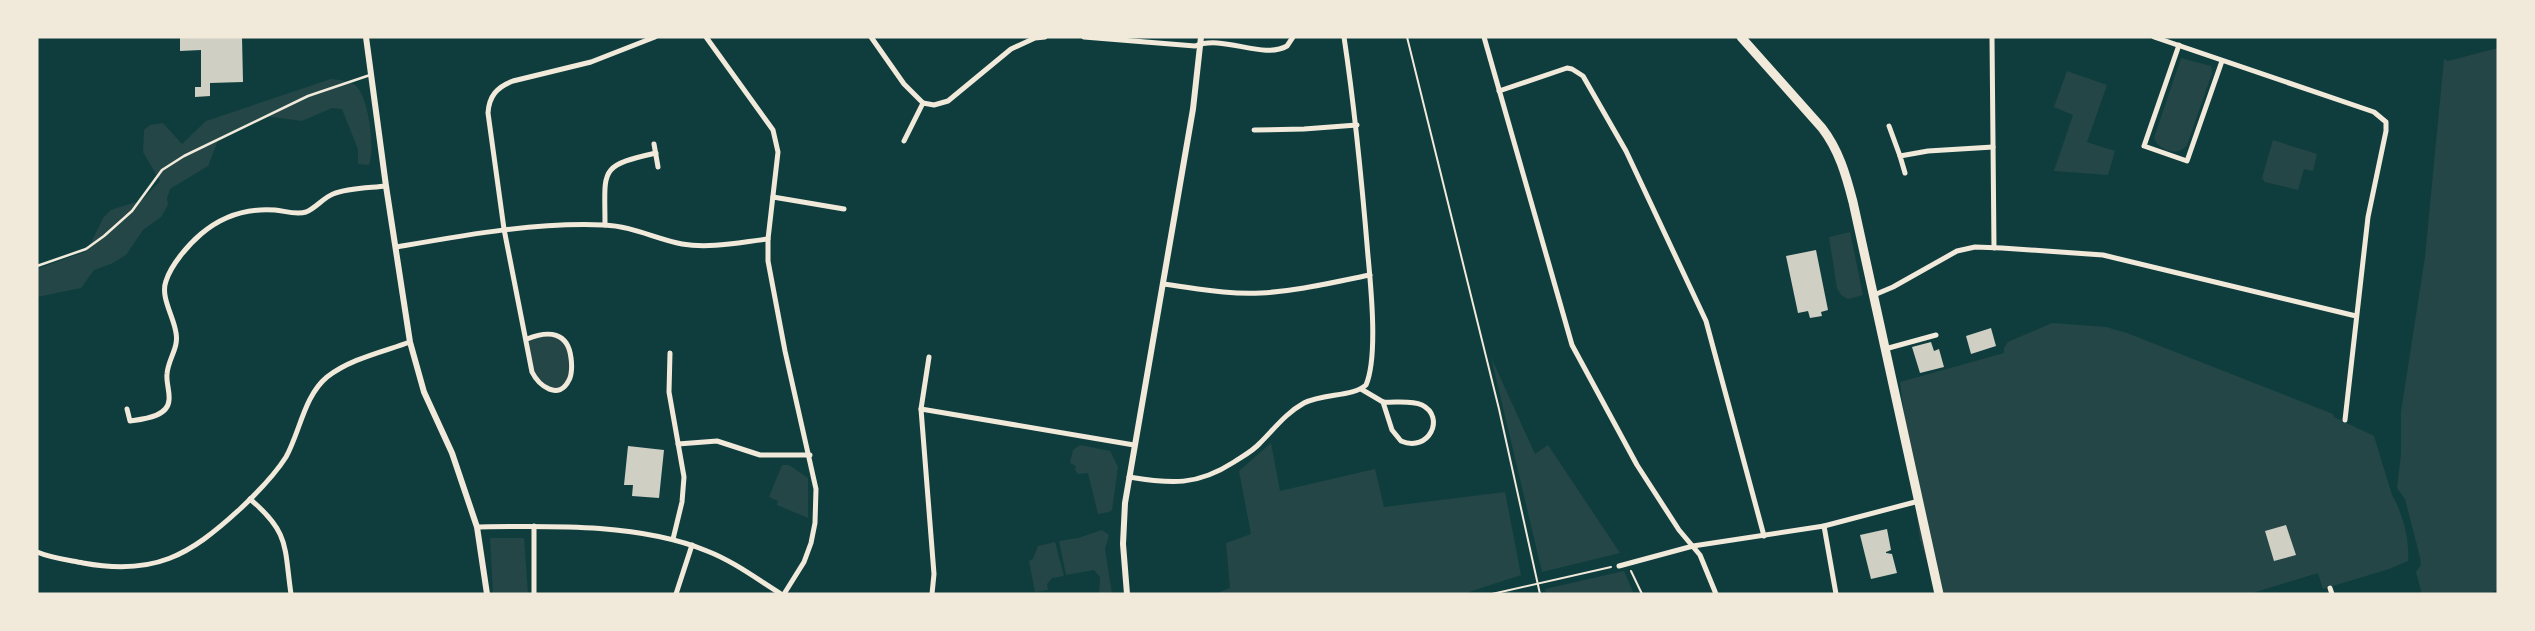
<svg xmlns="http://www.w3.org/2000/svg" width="2535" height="631" font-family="Helvetica,sans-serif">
<rect width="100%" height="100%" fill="#0f3d3e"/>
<!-- green -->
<g fill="#244646">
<path d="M 2498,48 L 2498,590 L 2485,594 L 2422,594 L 2416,572 L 2421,565 L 2420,557 L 2405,499 L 2397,488 L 2401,454 L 2401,412 L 2425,257 L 2444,59 L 2448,61 Z"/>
<path d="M 2181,58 L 2211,66 L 2212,73 L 2187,145 C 2178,157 2159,151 2154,138 Z"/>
<path d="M 2067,71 L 2107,85 L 2087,142 L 2115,151 L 2108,175 L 2054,171 L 2073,115 L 2054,107 Z"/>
<path d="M 331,79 C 340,80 351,80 358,88 C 369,102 375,149 369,165 L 358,164 L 358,149 L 342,109 L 332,108 L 302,121 L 265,116 L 219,138 L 208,166 L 170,189 L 167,198 L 168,205 L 161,217 L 143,230 L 126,255 L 111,264 L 94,270 L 81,288 L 37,297 L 37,269 L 87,251 L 103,218 L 111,210 L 142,200 L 160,181 L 143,152 L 144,130 L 150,125 L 163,123 L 182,144 L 206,121 Z"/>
<path d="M 2273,140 L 2317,154 L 2313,171 L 2304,169 L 2298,190 L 2265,182 L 2262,178 Z"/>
<path d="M 1850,232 L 1863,295 L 1848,299 L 1841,295 L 1837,288 L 1829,237 Z"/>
<path d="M 2052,323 L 2106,327 L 2127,333 L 2333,414 L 2334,417 L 2374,436 L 2392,495 C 2402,511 2410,541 2408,561 L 2389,569 L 2323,589 L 2318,573 L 2249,594 L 1938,594 L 1920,540 L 1900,382 L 2004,353 L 2004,348 L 2008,342 Z"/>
<path d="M 556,335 L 569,343 L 570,379 L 562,387 L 554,390 L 537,382 L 527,339 L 535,336 Z"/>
<path d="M 1491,357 L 1535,454 L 1548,445 L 1620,553 L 1542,572 Z"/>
<path d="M 1271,443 L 1280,491 L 1375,469 L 1384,507 L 1505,492 L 1521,575 L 1463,594 L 1215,594 L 1230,588 L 1226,543 L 1251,534 L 1239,471 Z"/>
<path d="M 1080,445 L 1110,451 L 1118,467 L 1112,510 L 1109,512 L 1098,514 L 1088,473 L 1078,474 L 1075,470 L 1076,466 L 1070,463 L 1073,450 Z"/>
<path d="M 782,465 L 789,465 L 808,478 L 808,518 L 777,505 L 778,501 L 769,497 Z"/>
<path d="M 1102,530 L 1109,535 L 1105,549 L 1112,594 L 1099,594 L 1100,577 L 1094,570 L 1066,575 L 1059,541 L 1078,538 Z"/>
<path d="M 490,538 L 524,538 L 528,594 L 493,594 Z"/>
<path d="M 1055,542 L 1064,576 L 1052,578 L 1047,584 L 1048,590 L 1035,592 L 1029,561 L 1033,559 L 1038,546 Z"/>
<path d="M 1624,571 L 1634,594 L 1546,594 L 1545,589 Z"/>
</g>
<!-- building -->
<g fill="#cfcfc3">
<path d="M 180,37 L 242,37 L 243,82 L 210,83 L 210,96 L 195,97 L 195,87 L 201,87 L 201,50 L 180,51 Z"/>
<path d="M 1816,250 L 1828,310 L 1821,312 L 1822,316 L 1810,318 L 1808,311 L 1798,313 L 1786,256 Z"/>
<path d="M 1991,328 L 1996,346 L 1971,354 L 1966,336 Z"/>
<path d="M 1931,342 L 1934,351 L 1939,349 L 1944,367 L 1920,373 L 1912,347 Z"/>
<path d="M 628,446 L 664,450 L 659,498 L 632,496 L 633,485 L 624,485 Z"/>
<path d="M 2286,525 L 2296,555 L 2274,561 L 2265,531 Z"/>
<path d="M 1887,529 L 1891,550 L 1886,552 L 1886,553 L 1892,554 L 1897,573 L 1871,579 L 1860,535 Z"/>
</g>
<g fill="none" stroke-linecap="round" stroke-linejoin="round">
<!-- path -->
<g stroke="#f1e9da" stroke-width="2">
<path d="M 1407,37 L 1499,409 L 1540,594"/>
<path d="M 1631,571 L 1642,594"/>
<path d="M 1492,594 L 1611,567"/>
</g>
<!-- service -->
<path stroke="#f1e9da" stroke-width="2.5" d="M 37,266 L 86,249 L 104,236 L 132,211 L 162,170 L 184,156 L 308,96 L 370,75"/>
<!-- minor -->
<g stroke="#f1e9da" stroke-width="5">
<path d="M 706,37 L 773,130 L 778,152 L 768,239 L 768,261 L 785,351 L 816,489 L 815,523 L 811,543 L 804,562 L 784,594"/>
<path d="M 871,37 L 904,84 L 923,103"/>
<path d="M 1084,37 L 1195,46 C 1223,34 1263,60 1287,46 L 1293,37"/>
<path d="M 1484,37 L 1572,345 L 1637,465 L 1679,530 L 1700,555 L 1716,594"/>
<path d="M 1992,37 L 1994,248"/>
<path d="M 2154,37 L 2374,112 L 2386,122 L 2386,131 L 2368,217 L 2345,420"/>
<path d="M 2179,45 L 2144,146 L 2187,161 L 2222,61"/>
<path d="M 1499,91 L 1567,68 L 1572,69 L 1583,76 L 1626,151 L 1706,321 L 1764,536"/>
<path d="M 1889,126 L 1900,156"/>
<path d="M 1254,130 L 1304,129 L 1357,125"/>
<path d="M 904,141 L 923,103 L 934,105 L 948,101 L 1011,49 L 1035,38 L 1045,37"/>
<path d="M 654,144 L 658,167"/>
<path d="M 1905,173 L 1900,156 L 1928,151 L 1993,147"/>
<path d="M 773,197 L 844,209"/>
<path d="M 605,225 C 605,169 598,166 656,153"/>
<path d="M 397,247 C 465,235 535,222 604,225 C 632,226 656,239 682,244 C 710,249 741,242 768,239"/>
<path d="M 1163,284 C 1195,288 1228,295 1261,293 C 1298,291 1334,282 1370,275"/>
<path d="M 1874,295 L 1893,287 L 1957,251 L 1975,247 L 2002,248 L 2103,255 L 2356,316"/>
<path d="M 527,339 C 549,330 568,332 571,358 C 572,364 572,375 569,380 C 559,401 539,386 532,372 L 504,229 L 488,113 C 489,96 497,87 513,81 L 591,62 L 655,37"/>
<path d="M 1885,349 L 1936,335"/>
<path d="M 670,353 L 669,392 L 684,477 L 682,502 L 673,539"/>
<path d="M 929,357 L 921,409 L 934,574 L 932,594"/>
<path d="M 1361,389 L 1383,402"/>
<path d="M 1383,402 C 1394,403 1411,400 1422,405 C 1446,417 1429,453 1401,441 L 1392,430 Z"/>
<path d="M 127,409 L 130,421 C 143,419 168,417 169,400 C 170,391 166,383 167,374 C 168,359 179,348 176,333 C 174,317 160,297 166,281 C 171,265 188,245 201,234 C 222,216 247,208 275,210 C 285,211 296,215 306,212 C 316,208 323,198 333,194 C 348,188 369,188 386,186"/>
<path d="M 921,409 L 1134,445"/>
<path d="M 678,444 L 717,441 L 760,455 L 810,455"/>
<path d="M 1129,477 C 1171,484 1197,486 1234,462 C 1243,456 1253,451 1260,443 C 1275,428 1286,413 1304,403 C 1323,393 1353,397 1366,385 C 1378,357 1371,288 1368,256 C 1362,183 1355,110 1344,37"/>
<path d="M 250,499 C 290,533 284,546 291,594"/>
<path d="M 534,526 L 534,594"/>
<path d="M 1824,526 L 1836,594"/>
<path d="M 477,527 C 549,526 639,523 707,551 C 733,561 757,579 781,594"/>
<path d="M 37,552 C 51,558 68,560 83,563 C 154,576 189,556 240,509 C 257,493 274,476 286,457 C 300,432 304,396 327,377 C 350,359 382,352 410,342"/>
<path d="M 1619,566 L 1693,546 L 1824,526 L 1919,501"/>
<path d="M 2330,588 L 2332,594"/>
<path d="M 676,594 L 692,545"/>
</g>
<!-- tertiary -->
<g stroke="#f1e9da" stroke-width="6">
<path d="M 366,37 L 386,186 L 410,342 L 424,392 L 452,453 L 477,527 L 487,594"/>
<path d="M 1127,594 L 1123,544 L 1125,503 L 1193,109 L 1201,37"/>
</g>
<!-- trunk -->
<path stroke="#f1e9da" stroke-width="9" d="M 1741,37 L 1822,128 C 1839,150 1846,175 1853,202 L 1939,594"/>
</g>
<!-- border -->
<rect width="2535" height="631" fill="none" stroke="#f1e9da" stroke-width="77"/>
</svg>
